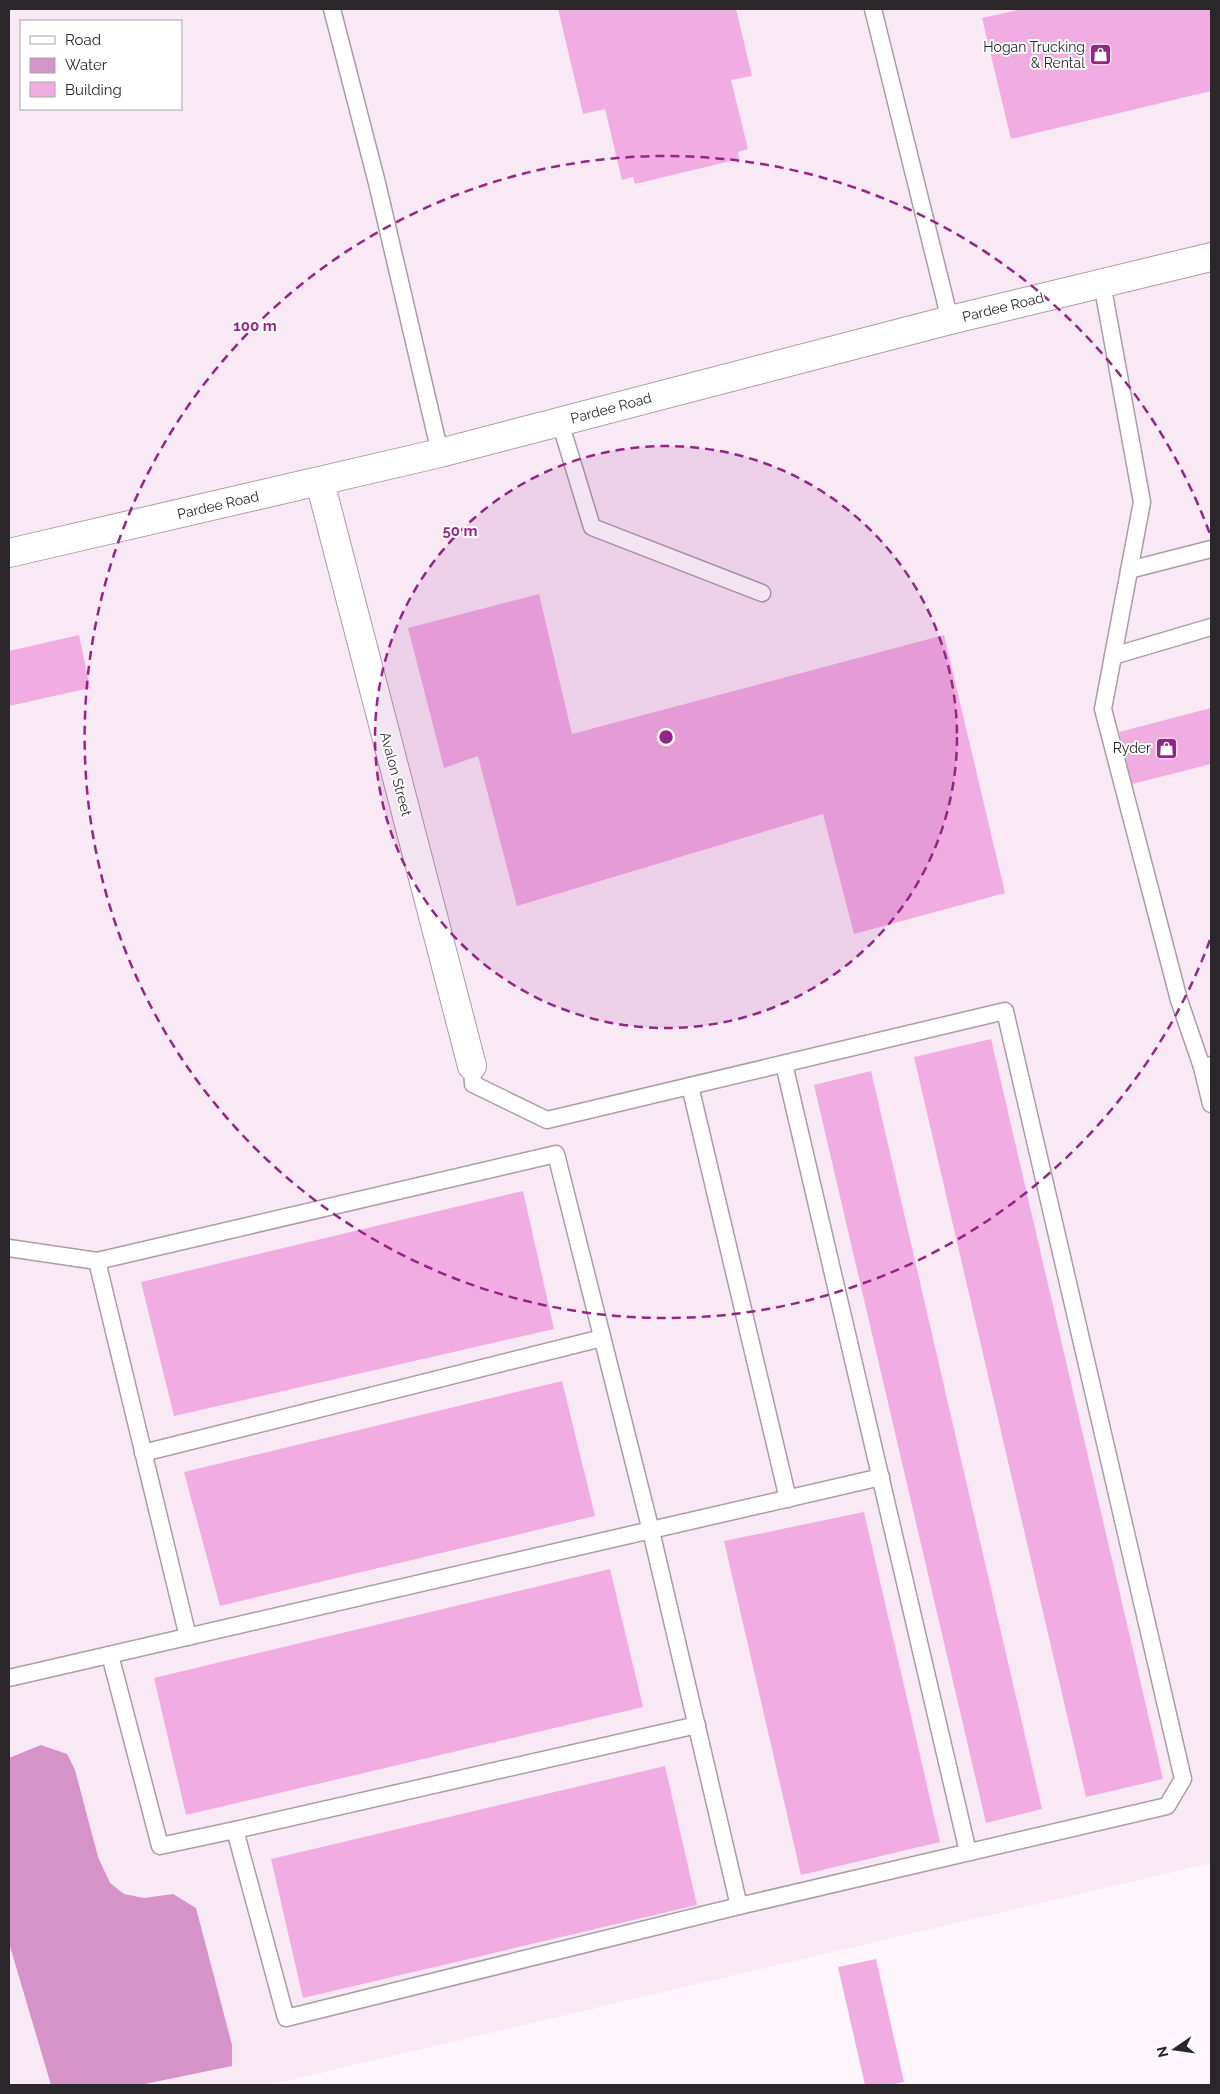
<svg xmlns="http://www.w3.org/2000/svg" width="1220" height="2094" font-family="Raleway,sans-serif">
<rect width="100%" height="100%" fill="#fff6fc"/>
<!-- built -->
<path fill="#f9e9f5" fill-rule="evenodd" d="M 9,9 L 1211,9 L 1211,1863 L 269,2085 L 9,2085 ZM 21,21 L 181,21 L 181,109 L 21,109 Z"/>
<!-- water -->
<path fill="#d693c7" d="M 41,1745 L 67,1754 L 75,1770 L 98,1857 L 110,1883 L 124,1894 L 144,1898 L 173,1894 L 196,1908 L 232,2045 L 232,2066 L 140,2085 L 51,2085 L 9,1943 L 9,1758 Z"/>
<!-- building -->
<g fill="#f1ace1">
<path d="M 558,9 L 736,9 L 752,76 L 731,80 L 748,149 L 738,152 L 739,159 L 635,184 L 633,177 L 622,180 L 605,109 L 583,114 Z"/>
<path d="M 1022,9 L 1211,9 L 1211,91 L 1011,139 L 982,18 Z"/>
<path d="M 539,594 L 572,734 L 944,635 L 1005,893 L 854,934 L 823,814 L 517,906 L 478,756 L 444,768 L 408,628 Z"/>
<path d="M 79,635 L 90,688 L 9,706 L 9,651 Z"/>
<path d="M 1211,708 L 1211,764 L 1132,784 L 1119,732 Z"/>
<path d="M 991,1039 L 1163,1779 L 1086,1797 L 914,1057 Z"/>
<path d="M 871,1071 L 1042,1809 L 986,1823 L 814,1085 Z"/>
<path d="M 523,1191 L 554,1329 L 174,1416 L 141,1282 Z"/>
<path d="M 562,1381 L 595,1516 L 220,1606 L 184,1472 Z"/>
<path d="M 864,1512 L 940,1842 L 801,1875 L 724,1541 Z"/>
<path d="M 610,1569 L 643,1707 L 186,1815 L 154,1678 Z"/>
<path d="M 665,1766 L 697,1905 L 303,1998 L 271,1859 Z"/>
<path d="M 876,1959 L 904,2082 L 890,2085 L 865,2085 L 838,1967 Z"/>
</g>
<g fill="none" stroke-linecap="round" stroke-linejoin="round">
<defs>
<g id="lane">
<path d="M 332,9 L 377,183 L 440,453"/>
<path d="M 873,9 L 950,320"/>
<path d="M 1102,283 L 1142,502 L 1103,709 L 1179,1000 L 1202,1067 L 1211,1065"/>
<path d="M 560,422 L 592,527 L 762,593"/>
<path d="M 1129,570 L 1211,549"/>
<path d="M 1113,656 L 1211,627"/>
<path d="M 784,1064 L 968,1852"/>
<path d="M 472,1066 L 473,1084 L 547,1120 L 1005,1011 L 1183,1779 L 1167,1806 L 739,1906"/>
<path d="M 1202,1067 L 1211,1104"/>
<path d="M 690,1086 L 788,1499"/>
<path d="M 9,1248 L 97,1261"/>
<path d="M 143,1453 L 602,1338"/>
<path d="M 110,1655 L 160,1846 L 235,1830 L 286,2018 L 739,1906 L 651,1531 L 556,1154 L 97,1261 L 188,1637"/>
<path d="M 9,1678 L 881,1477"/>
<path d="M 235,1830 L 697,1725"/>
</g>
<g id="street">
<path d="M 320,482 L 472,1066"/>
<path d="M 9,553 L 440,453 L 950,320 L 1211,257"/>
</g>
</defs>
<!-- lane casing -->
<use href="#lane" stroke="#aa9da7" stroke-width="19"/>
<!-- street casing -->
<use href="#street" stroke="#aa9da7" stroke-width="30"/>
<!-- lane -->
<use href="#lane" stroke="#fff" stroke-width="16"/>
<!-- street -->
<use href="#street" stroke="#fff" stroke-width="28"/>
</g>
<!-- distance rings -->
<circle cx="666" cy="737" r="291" fill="#952585" fill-opacity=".12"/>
<g fill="none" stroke="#952585" stroke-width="2.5" stroke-dasharray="9 6">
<circle cx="666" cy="737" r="291"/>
<path d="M1210 940A581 581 0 1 1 1210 534"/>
</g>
<!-- icons -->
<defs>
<symbol id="shop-square" viewBox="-11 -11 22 22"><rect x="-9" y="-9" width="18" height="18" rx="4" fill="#952585" stroke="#fff"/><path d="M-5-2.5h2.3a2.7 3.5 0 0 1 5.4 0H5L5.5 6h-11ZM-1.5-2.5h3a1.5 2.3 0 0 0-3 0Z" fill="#fff"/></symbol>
</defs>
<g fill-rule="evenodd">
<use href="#shop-square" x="1088" y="42" width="25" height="25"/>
<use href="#shop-square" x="1154" y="736" width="25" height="25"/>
</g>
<g text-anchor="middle" stroke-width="4" stroke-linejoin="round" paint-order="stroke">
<!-- poi labels -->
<g font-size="14" fill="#2b262a" stroke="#fff" text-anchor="end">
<text x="1085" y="52">Hogan Trucking<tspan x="1085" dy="16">&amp; Rental</tspan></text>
<text x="1151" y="753">Ryder</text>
</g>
<!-- street labels -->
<g font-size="14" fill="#2b262a" stroke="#fff">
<text transform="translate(1003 307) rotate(-14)" y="5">Pardee Road</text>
<text transform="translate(611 408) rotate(-15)" y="5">Pardee Road</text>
<text transform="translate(218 505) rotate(-13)" y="5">Pardee Road</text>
<text transform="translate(396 774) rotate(75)" y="5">Avalon Street</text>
</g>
</g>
<circle cx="666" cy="737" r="8" fill="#952585" stroke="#fff" stroke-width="2.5"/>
<g font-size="15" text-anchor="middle" font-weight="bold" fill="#952585" stroke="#fff" stroke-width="4" stroke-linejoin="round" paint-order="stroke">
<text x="255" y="331">100 m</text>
<text x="460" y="536">50 m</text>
</g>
<!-- border -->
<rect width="1220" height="2094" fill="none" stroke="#2b262a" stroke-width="20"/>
<!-- legend -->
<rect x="20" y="20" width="162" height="90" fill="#ffffff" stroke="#aaa8aa"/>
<rect x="30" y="36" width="25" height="8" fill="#ffffff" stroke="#aaa8aa"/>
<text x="65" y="45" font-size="15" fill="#2b262a">Road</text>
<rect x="30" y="58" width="25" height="15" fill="#d693c7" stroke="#aaa8aa"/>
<text x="65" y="70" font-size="15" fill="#2b262a">Water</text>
<rect x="30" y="82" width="25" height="15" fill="#f1ace1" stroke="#aaa8aa"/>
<text x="65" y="95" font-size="15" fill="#2b262a">Building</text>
<!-- north arrow -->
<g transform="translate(1175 2049) rotate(257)" stroke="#ffffff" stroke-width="4" paint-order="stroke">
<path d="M0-4L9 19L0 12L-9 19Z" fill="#2b262a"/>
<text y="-8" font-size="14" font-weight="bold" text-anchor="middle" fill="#2b262a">N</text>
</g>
</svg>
